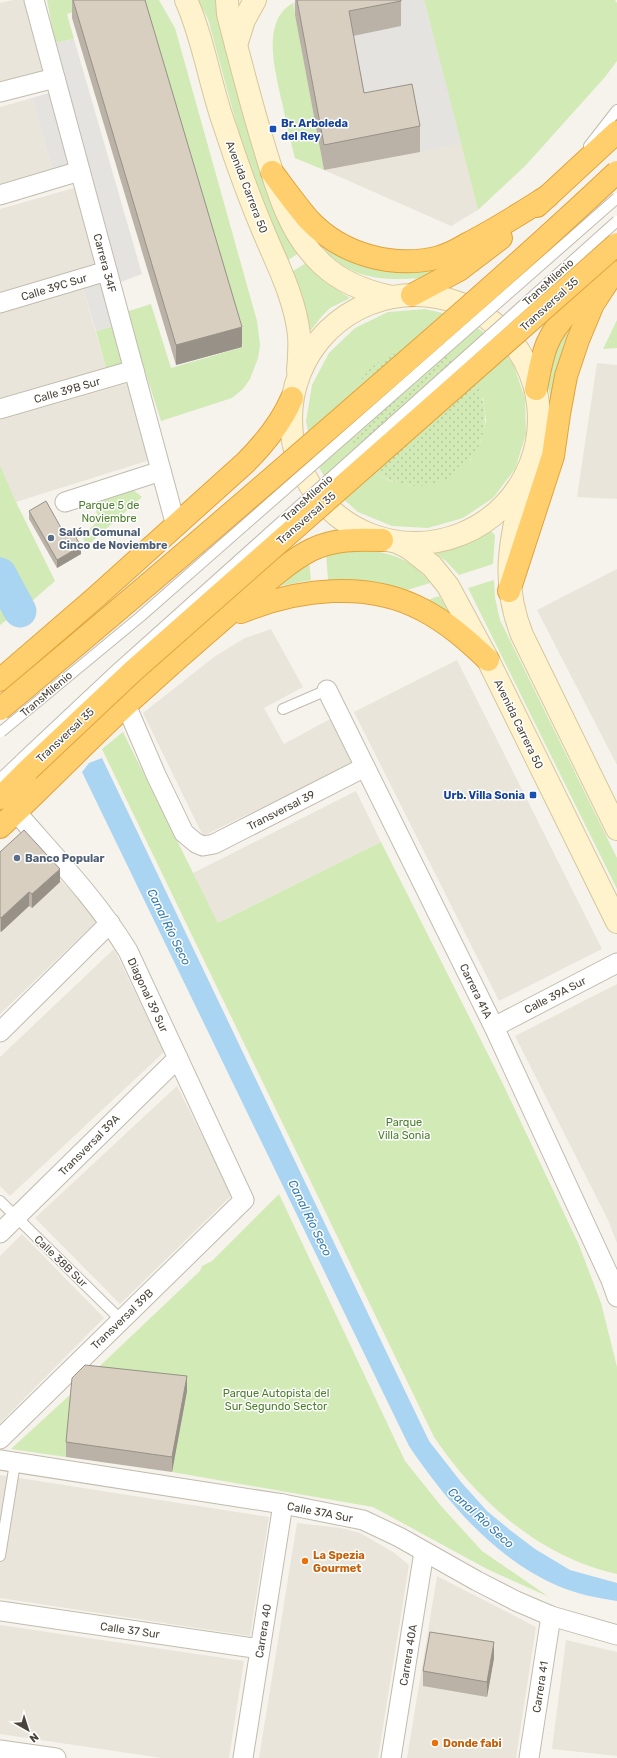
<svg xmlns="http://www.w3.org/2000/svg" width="617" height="1758" font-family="Rubik,sans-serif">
<defs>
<pattern id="garden-dots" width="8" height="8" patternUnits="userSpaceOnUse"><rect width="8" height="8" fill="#d2eab5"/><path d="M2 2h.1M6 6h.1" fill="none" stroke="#b6ca9c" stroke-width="1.8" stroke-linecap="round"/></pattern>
</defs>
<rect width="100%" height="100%" fill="#f6f3ec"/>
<!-- residential -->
<g fill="#eae5da">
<path d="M 13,0 L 24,0 L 45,74 L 0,86 L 0,3 Z"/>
<path d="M 303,0 L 424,0 L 478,210 L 451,226 L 324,170 L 293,3 Z"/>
<path d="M 32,98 L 53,172 L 0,186 L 0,107 Z"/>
<path d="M 74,188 L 96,265 L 0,294 L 0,209 Z"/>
<path d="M 83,288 L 106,368 L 0,398 L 0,313 Z"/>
<path d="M 597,363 L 617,365 L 617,499 L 577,497 Z"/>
<path d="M 128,383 L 150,460 L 16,502 L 0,465 L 0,420 Z"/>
<path d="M 617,569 L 617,765 L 537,610 Z"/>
<path d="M 271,629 L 303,687 L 264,708 L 284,744 L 330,719 L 355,762 L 203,836 L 143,713 L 214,657 L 245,638 Z"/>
<path d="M 457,660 L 602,949 L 499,1001 L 354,712 Z"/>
<path d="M 356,791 L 381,842 L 218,923 L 193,873 Z"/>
<path d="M 24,844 L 99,919 L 0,1014 L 0,866 Z"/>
<path d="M 114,949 L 164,1052 L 10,1196 L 0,1186 L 0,1057 Z"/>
<path d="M 617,984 L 617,1243 L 608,1220 L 515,1036 Z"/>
<path d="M 177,1086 L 232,1195 L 120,1304 L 35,1218 Z"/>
<path d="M 22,1234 L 104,1318 L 0,1423 L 0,1256 Z"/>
<path d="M 0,1475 L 269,1517 L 250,1636 L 0,1598 Z"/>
<path d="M 297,1523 L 341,1528 L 360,1533 L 393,1552 L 409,1565 L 378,1758 L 259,1758 Z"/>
<path d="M 437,1576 L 536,1627 L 516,1758 L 407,1758 Z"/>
<path d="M 0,1625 L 244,1661 L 229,1758 L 162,1758 L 0,1734 Z"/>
<path d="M 566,1640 L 617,1652 L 617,1756 L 552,1749 Z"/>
</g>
<!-- green -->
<g fill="#d2eab5" fill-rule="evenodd">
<path d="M 47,0 L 114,0 L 67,14 L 74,39 L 55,43 Z"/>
<path d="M 143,0 L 159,0 L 175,28 L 257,321 L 260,345 L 258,358 L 250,379 L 243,389 L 232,398 L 161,421 L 126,312 L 151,304 L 171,368 L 243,347 Z"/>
<path d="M 198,0 L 221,0 L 222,23 L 258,164 L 282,228 L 299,253 L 288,260 L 269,217 L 253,176 L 240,137 L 208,19 Z"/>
<path d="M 424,0 L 615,0 L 617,3 L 617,61 L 605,77 L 526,165 L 478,210 Z"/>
<path d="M 293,3 L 324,170 L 295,158 C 290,140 286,121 282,102 C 276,73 260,21 293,3 Z"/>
<path d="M 328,246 L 456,263 C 446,268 436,274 425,277 C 419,279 412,278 407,279 C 373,280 349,275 325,251 Z"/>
<path d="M 306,263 L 312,270 L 328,284 L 350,298 L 330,308 L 322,316 L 311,330 L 309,329 C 307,309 301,290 293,271 Z"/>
<path d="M 425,309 L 460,317 L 490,336 L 513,364 L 525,398 L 526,434 L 515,469 L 493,498 L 463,518 L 428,528 L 392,526 L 358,512 L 331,488 L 313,457 L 306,421 L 312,385 L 329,353 L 355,328 L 388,312 ZM 483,398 L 486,420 L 481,442 L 470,461 L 411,486 L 390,481 L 371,470 Z"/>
<path d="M 575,318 L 551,401 L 547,381 L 557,341 Z"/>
<path d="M 617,320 L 617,348 L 603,349 Z"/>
<path d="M 114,326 L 123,363 L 106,368 L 96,331 Z"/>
<path d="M 0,465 L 16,502 L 55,581 L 25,607 L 0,556 Z"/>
<path d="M 132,489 L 142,497 L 87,546 L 82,536 L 99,520 L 94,504 Z"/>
<path d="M 491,531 L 495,535 L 493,564 L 459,575 L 446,561 L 436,554 L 438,549 L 465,544 Z"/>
<path d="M 341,548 C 377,551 407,551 430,583 L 401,592 L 362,583 L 328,580 L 326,552 Z"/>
<path d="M 309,560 L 311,580 L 280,586 L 277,585 Z"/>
<path d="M 494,580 L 495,598 L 500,620 L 617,858 L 617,889 L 468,588 Z"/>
<path d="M 0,584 L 15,614 L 0,625 Z"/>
<path d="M 439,596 L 453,618 L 425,601 Z"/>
<path d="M 123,732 L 218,923 L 381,842 L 501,1080 L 579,1245 L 601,1303 L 617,1367 L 617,1574 C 540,1557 478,1502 434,1437 L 102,749 Z"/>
<path d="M 279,1194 L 405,1461 L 441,1506 L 482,1551 L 549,1597 L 487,1569 L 373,1507 L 172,1472 L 187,1391 L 85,1380 L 200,1271 L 202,1266 L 212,1261 Z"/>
<path d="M 72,1393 L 66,1457 L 11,1449 Z"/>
</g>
<!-- garden -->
<circle fill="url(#garden-dots)" cx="417" cy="418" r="68"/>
<!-- parking -->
<g fill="#e5e3e0">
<path d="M 397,0 L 424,0 L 461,143 L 420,152 L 364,119 L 349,37 L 401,26 Z"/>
<path d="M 74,39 L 142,274 L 121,282 L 55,43 Z"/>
<path d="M 49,93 L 70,167 L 53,172 L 32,98 Z"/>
<path d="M 101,283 L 114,326 L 96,331 L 83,288 Z"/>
</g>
<!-- water -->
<g fill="#a9d4f2">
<path d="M 0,556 L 25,607 L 15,614 L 0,584 Z"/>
<path d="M 102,758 L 429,1441 L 461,1482 L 487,1511 L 510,1530 L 535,1549 L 570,1570 L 617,1583 L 617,1601 C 597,1598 577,1594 558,1586 C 494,1558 447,1502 409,1446 L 82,772 L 89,763 Z"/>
</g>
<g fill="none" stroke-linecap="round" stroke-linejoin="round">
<!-- river -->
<path stroke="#a9d4f2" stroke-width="33" d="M 0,574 L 20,611"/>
<defs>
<g id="lane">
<path d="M 589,146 L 617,110"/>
<path d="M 283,709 L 327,690"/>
<path d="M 0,779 L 21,759"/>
<path d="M 0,1201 L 121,1320"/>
<path d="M 0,1556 L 15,1463"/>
</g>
<g id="street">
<path d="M 34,0 L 176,526"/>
<path d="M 0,92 L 55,78"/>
<path d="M 0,195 L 80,171"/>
<path d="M 0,303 L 107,271"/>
<path d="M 0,409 L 134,370"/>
<path d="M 65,502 L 161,471"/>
<path d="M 327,690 L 494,1027 L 611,1280 L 617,1297"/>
<path d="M 126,705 L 156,775 L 184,833 L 196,843 L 203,846 L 214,844 L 365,767"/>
<path d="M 494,1027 L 617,963"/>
<path d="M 0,1032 L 110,923"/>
<path d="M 0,1233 L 178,1058"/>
<path d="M 0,1439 L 244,1200 L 128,951 C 96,899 56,858 16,812"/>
<path d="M 0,1460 L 283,1504 L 363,1520 L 399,1537 L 477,1581 L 516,1601 L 551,1616 L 617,1635"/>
<path d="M 0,1611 L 260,1649"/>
<path d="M 0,1750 L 56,1758"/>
<path d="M 243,1758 L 283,1504"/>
<path d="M 391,1758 L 424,1552"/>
<path d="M 529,1758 L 551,1616"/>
</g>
<g id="secondary">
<path d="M 186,0 C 204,40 210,86 225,127 C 237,164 250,200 265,235 C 279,268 295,299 299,335 C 300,347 299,359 298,371"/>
<path d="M 227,0 L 228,14 C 239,57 250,100 263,143 C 276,185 288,233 322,264 C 341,282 367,292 392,297"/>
<path d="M 236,45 L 244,20 L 255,0"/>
<circle cx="415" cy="419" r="124"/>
<path d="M 524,484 C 511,539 500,580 522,635 L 617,829"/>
<path d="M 399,543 L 409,548 L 432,566 L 448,586 L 488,660 L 617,922"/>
</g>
<g id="highway">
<path d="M 272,172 C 284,188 296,205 309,220 C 342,255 394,269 440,257 C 449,254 459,249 467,244 C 495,230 521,213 548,196"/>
<path d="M 537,206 L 617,132"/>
<path d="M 412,295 L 459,270 L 501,238"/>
<path d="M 536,389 C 539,374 541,359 547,344 C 557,320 579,301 599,285"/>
<path d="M 509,591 L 553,456 L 559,414 L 566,376 L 578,340 L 593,304 L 614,272"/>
<path d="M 241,612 C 297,589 368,580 423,610 C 448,623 468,641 488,660"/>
<path d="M 0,680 L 95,598 L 245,463 C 264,444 281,424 292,398"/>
<path d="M 0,798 L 28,770"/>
<path d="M 0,827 C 43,787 83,745 126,705 C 160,674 195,643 230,613 C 253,594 285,563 311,550 C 333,539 358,539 382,540"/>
</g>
</defs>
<!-- lane casing -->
<use href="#lane" stroke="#c2bbae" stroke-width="12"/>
<!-- street casing -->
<use href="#street" stroke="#c2bbae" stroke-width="21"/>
<!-- secondary casing -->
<use href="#secondary" stroke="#d6c79b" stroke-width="24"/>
<!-- highway casing -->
<use href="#highway" stroke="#e0a43c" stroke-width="24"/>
<!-- lane -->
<use href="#lane" stroke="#fff" stroke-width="10"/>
<!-- street -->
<use href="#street" stroke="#fff" stroke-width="19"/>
<!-- secondary -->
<use href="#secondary" stroke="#fff3cd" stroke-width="22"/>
<!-- highway -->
<use href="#highway" stroke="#ffcf6e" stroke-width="22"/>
<defs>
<g id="lane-bridge">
<path d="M 1,732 L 140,617 L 617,198"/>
<path d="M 21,759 L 118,668 L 617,221"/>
</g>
<g id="highway-bridge">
<path d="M 0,709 C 117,612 232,513 347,413 C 438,334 529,255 617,172"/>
<path d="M 28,770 L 133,671 L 617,244"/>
</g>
</defs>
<!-- lane-bridge casing -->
<use href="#lane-bridge" stroke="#c2bbae" stroke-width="12" stroke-linecap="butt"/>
<!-- highway-bridge casing -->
<use href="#highway-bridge" stroke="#e0a43c" stroke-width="24" stroke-linecap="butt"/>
<!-- lane-bridge -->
<use href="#lane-bridge" stroke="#fff" stroke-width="10"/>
<!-- highway-bridge -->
<use href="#highway-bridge" stroke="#ffcf6e" stroke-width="22"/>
</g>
<!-- wall -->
<g fill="#bab2a6">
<path d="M 72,0 L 145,0 L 242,347 L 176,365 L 72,18 Z"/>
<path d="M 295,0 L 401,0 L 401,26 L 353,36 L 364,93 L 420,126 L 420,152 L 324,170 L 295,15 Z"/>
<path d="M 29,511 L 65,535 L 81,554 L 57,568 L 29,519 Z"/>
<path d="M 0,852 L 60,882 L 32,908 L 29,906 L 1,932 L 0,931 Z"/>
<path d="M 187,1391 L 172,1472 L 66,1457 L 66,1442 Z"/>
<path d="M 494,1658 L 487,1697 L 423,1686 L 423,1671 Z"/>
</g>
<!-- shaded-wall -->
<g fill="#979187">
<path d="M 242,327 L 242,347 L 176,365 L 176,345 Z"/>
<path d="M 81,546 L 81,554 L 57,568 L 57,560 Z"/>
<path d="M 60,869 L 60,882 L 32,908 L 32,894 Z"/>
<path d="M 29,892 L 29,906 L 1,932 L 1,918 Z"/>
<path d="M 187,1376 L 187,1391 L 172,1472 L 172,1457 Z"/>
<path d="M 494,1642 L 494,1658 L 487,1697 L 487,1682 Z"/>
</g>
<!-- building -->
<g fill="#d8cfc1" stroke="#979187">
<path d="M 73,0 L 145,0 L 242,327 L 176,345 Z"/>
<path d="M 297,0 L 401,0 L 401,1 L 349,11 L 364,93 L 412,84 L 420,126 L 324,145 Z"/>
<path d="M 46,501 L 65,535 L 72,531 L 81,546 L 57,560 L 29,511 Z"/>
<path d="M 24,830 L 60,869 L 32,894 L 29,892 L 1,918 L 0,917 L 0,852 Z"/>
<path d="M 85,1365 L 187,1376 L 172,1457 L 66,1442 L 72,1378 Z"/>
<path d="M 430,1632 L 494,1642 L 487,1682 L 423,1671 Z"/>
</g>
<!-- markers -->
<g fill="#1a4fb4" stroke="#fff" stroke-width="1.5">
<rect x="269" y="125" width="8" height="8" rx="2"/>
<rect x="529" y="791" width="8" height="8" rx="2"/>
</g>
<g fill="#5c6f8a" stroke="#fff" stroke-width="1.5">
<circle cx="51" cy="538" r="4"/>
<circle cx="17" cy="858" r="4"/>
</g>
<g fill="#e8710a" stroke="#fff" stroke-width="1.5">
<circle cx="305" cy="1561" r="4"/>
<circle cx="435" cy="1743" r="4"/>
</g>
<g text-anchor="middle" stroke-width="3" stroke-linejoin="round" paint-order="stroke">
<!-- transit labels -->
<g font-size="11" font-weight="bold" fill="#164399" stroke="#fff" text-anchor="start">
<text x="281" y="127">Br. Arboleda<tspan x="281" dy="13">del Rey</tspan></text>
<text x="525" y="799" text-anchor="end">Urb. Villa Sonia</text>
</g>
<!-- street labels -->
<g font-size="11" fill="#4b4439" stroke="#fff">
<text transform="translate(247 187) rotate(69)" y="4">Avenida Carrera 50</text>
<text transform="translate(105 263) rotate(75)" y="4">Carrera 34F</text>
<text transform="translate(548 282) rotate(-42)" y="4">TransMilenio</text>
<text transform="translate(54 287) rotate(-17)" y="4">Calle 39C Sur</text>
<text transform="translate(549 304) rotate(-42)" y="4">Transversal 35</text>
<text transform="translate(67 390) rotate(-16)" y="4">Calle 39B Sur</text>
<text transform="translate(307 498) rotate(-42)" y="4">TransMilenio</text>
<text transform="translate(306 518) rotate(-41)" y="4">Transversal 35</text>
<text transform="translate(46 694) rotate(-40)" y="4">TransMilenio</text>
<text transform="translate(519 724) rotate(64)" y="4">Avenida Carrera 50</text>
<text transform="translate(65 735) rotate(-43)" y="4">Transversal 35</text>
<text transform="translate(281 810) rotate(-27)" y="4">Transversal 39</text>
<text transform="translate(476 991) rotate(64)" y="4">Carrera 41A</text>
<text transform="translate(148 995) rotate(65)" y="4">Diagonal 39 Sur</text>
<text transform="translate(555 995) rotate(-27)" y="4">Calle 39A Sur</text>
<text transform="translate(89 1145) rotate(-45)" y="4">Transversal 39A</text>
<text transform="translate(61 1261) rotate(44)" y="4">Calle 38B Sur</text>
<text transform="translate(122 1319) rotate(-44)" y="4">Transversal 39B</text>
<text transform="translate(320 1512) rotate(11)" y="4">Calle 37A Sur</text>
<text transform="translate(130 1630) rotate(8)" y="4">Calle 37 Sur</text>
<text transform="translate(263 1631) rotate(-81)" y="4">Carrera 40</text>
<text transform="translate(408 1655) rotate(-81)" y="4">Carrera 40A</text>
<text transform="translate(540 1687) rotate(-81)" y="4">Carrera 41</text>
</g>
<!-- park labels -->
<g font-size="11" fill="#4a7f2a" stroke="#fff">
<text x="109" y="509">Parque 5 de<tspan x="109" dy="13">Noviembre</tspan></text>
<text x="404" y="1126">Parque<tspan x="404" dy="13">Villa Sonia</tspan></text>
<text x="276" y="1397">Parque Autopista del<tspan x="276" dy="13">Sur Segundo Sector</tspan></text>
</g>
<!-- service labels -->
<g font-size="11" font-weight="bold" fill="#4e5e75" stroke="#fff" text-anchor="start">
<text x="59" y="536">Salón Comunal<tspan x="59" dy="13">Cinco de Noviembre</tspan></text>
<text x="25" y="862">Banco Popular</text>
</g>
<!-- food labels -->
<g font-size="11" font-weight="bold" fill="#c56008" stroke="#fff" text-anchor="start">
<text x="313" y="1559">La Spezia<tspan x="313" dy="13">Gourmet</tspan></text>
<text x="443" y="1747">Donde fabi</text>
</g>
<!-- water labels -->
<g font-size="12" font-style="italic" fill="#2e7ab2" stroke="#fff">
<text transform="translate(169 927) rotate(64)" y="4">Canal Río Seco</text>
<text transform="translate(310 1218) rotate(64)" y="4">Canal Río Seco</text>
<text transform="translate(481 1518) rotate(42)" y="4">Canal Río Seco</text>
</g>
</g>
<!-- north arrow -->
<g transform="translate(28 1730) rotate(141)" stroke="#ffffff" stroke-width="3" paint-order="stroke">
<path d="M0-3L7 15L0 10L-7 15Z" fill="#4b4439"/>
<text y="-6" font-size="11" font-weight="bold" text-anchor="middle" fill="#4b4439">N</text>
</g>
</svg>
